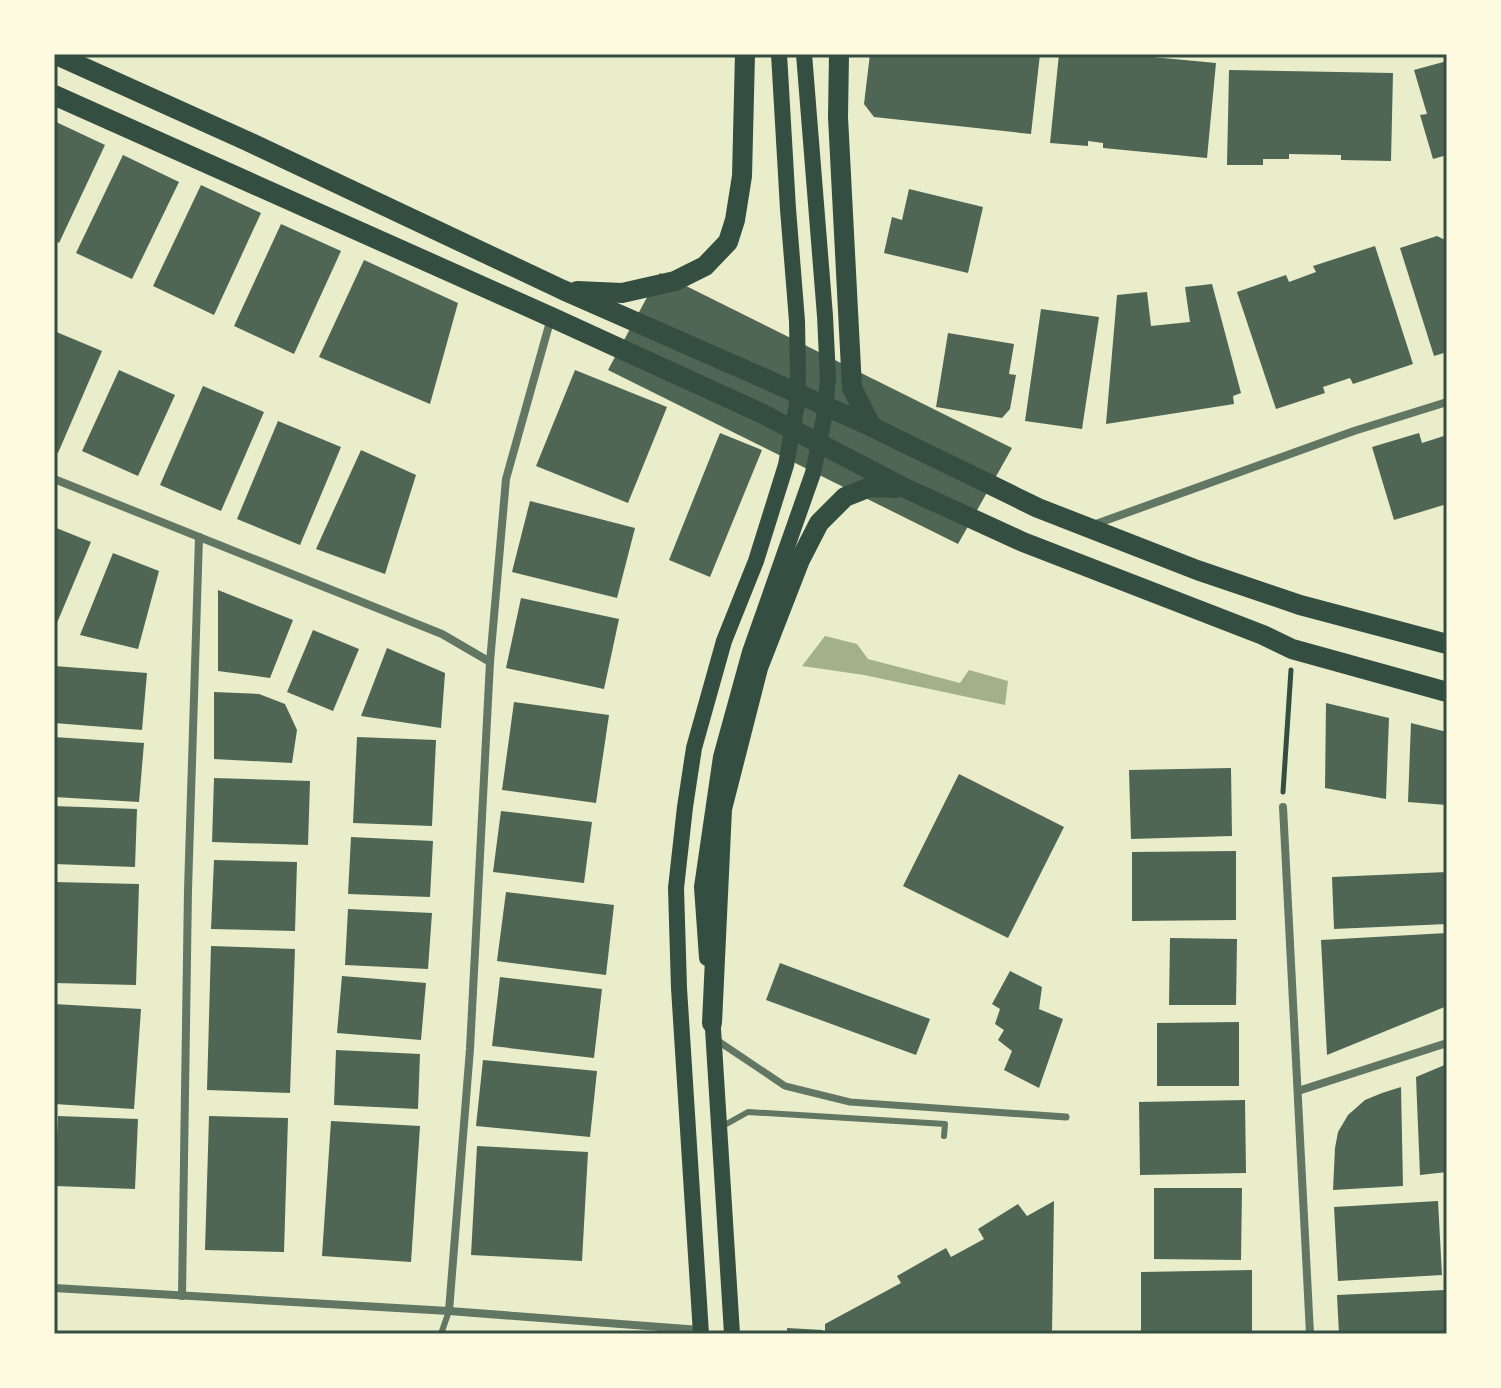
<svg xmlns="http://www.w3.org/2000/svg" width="1501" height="1388" font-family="'Public Sans',sans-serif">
<rect width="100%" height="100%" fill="#e9edc9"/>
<!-- water -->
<path fill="#a3b18a" d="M 825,636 L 857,644 L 868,659 L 960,683 L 969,670 L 1008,681 L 1005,705 L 864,675 L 802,666 Z"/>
<!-- building -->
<g fill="#4f6655">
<path d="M 870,54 L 1040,54 L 1031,134 L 874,117 L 864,104 Z"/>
<path d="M 1059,54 L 1121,54 L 1216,63 L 1207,158 L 1103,148 L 1103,143 L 1088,141 L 1088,146 L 1050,143 Z"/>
<path d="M 1447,61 L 1447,155 L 1433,159 L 1420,115 L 1427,114 L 1414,70 Z"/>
<path d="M 1229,70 L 1393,73 L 1391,161 L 1341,160 L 1341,155 L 1289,154 L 1289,159 L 1263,159 L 1263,165 L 1227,165 Z"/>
<path d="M 54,121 L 105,145 L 59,243 L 54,240 Z"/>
<path d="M 123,155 L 179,182 L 132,279 L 76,253 Z"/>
<path d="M 201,185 L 261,213 L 214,315 L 153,286 Z"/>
<path d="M 909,189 L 983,207 L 968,273 L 884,253 L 892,217 L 902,220 Z"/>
<path d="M 281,224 L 341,251 L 294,354 L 234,326 Z"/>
<path d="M 1437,236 L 1447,241 L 1447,352 L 1434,356 L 1400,248 Z"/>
<path d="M 1375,246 L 1413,364 L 1353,384 L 1350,378 L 1323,387 L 1325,393 L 1276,409 L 1237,292 L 1286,275 L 1289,282 L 1316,272 L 1313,266 Z"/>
<path d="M 364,260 L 458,303 L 430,404 L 319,357 Z"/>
<path d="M 660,273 L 1012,448 L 958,544 L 608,370 Z"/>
<path d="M 1212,284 L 1241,393 L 1233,396 L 1234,404 L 1106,424 L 1117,295 L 1147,292 L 1151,326 L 1190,322 L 1185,287 Z"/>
<path d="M 1041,309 L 1099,317 L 1082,429 L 1025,421 Z"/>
<path d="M 54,331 L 102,351 L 58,453 L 54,451 Z"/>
<path d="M 948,333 L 1014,344 L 1009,374 L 1016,375 L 1010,409 L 1002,418 L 936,407 Z"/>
<path d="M 119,370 L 175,395 L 138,476 L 82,451 Z"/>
<path d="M 575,370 L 667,407 L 628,503 L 536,466 Z"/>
<path d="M 203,386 L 264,412 L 221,511 L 160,485 Z"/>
<path d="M 278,421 L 341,447 L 300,545 L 237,519 Z"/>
<path d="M 720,433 L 762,450 L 710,577 L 669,560 Z"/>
<path d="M 1419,433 L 1422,443 L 1447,435 L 1447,504 L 1394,520 L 1372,447 Z"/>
<path d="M 361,450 L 416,475 L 385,574 L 316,549 Z"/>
<path d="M 530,501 L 635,528 L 617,598 L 512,572 Z"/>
<path d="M 54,527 L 91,542 L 54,630 Z"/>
<path d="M 113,553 L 159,571 L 138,649 L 80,635 Z"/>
<path d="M 218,590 L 293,620 L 270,678 L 218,671 Z"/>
<path d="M 521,598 L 619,619 L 604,689 L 506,668 Z"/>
<path d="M 313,630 L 359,649 L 333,711 L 287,692 Z"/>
<path d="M 387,648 L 445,673 L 441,728 L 361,716 Z"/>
<path d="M 54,666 L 147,673 L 142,730 L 54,723 Z"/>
<path d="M 214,692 L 259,694 L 285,704 L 297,730 L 292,763 L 214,759 Z"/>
<path d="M 514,702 L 609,715 L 596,803 L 502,790 Z"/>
<path d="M 1326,703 L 1389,718 L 1386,799 L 1325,788 Z"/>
<path d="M 1411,723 L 1447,732 L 1447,805 L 1408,802 Z"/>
<path d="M 54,737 L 144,743 L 139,802 L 54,797 Z"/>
<path d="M 357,737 L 436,740 L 432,826 L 353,823 Z"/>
<path d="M 1231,768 L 1232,836 L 1131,839 L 1129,770 Z"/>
<path d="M 959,774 L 1064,827 L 1008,938 L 903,886 Z"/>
<path d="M 214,778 L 310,781 L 308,845 L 212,842 Z"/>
<path d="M 54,806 L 137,809 L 135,867 L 54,864 Z"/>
<path d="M 501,811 L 592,822 L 584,883 L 493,872 Z"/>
<path d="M 351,837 L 433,841 L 430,897 L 348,894 Z"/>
<path d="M 1236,851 L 1236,920 L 1132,921 L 1132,852 Z"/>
<path d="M 214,860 L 297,862 L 295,931 L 211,929 Z"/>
<path d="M 1447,872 L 1447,924 L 1334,929 L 1332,877 Z"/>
<path d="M 54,882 L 139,884 L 136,985 L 54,983 Z"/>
<path d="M 506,892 L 614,905 L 606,975 L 497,961 Z"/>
<path d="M 348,909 L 432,913 L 428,969 L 345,965 Z"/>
<path d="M 1447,933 L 1447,1006 L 1327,1055 L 1321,940 Z"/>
<path d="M 1170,938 L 1237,939 L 1236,1005 L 1169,1005 Z"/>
<path d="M 211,946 L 295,949 L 290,1093 L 207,1090 Z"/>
<path d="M 780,963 L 930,1019 L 916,1055 L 766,1000 Z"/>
<path d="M 1010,971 L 1042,987 L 1039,1009 L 1063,1019 L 1039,1088 L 1004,1070 L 1012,1051 L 998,1040 L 1004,1030 L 995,1024 L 1000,1009 L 992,1004 Z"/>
<path d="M 342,976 L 426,983 L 421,1040 L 337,1033 Z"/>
<path d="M 500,977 L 602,989 L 594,1058 L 492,1046 Z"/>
<path d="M 54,1004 L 141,1009 L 134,1109 L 54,1104 Z"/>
<path d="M 1239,1022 L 1239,1086 L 1157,1086 L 1157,1023 Z"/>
<path d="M 336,1050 L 420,1054 L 418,1109 L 334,1105 Z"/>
<path d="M 483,1060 L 597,1071 L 590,1137 L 476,1126 Z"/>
<path d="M 1447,1064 L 1447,1172 L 1420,1175 L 1416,1077 Z"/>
<path d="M 1401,1087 L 1403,1186 L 1333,1190 L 1335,1148 L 1338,1132 L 1348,1115 L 1365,1100 L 1382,1093 Z"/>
<path d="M 1245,1100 L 1246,1173 L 1140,1175 L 1139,1102 Z"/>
<path d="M 58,1116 L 138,1119 L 135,1189 L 55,1186 Z"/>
<path d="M 209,1116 L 288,1118 L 284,1252 L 205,1250 Z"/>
<path d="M 331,1121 L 420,1126 L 411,1262 L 322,1256 Z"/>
<path d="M 477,1146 L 588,1152 L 582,1261 L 471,1255 Z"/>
<path d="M 1154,1188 L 1242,1188 L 1241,1260 L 1154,1259 Z"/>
<path d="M 1054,1201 L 1052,1334 L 825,1334 L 825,1324 L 901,1283 L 897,1276 L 946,1248 L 951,1257 L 984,1239 L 978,1229 L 1018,1204 L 1027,1216 Z"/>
<path d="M 1438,1201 L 1442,1275 L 1338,1281 L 1334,1207 Z"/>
<path d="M 1252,1270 L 1252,1334 L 1141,1334 L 1141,1272 Z"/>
<path d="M 1445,1290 L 1446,1334 L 1339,1334 L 1337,1295 Z"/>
<path d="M 787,1328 L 823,1330 L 823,1334 L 787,1334 Z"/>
</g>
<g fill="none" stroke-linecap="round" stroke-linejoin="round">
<!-- path -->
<path stroke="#344e41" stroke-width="5" d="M 1283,792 L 1291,670"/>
<!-- service -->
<g stroke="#617663" stroke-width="6">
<path d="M 721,1127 L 748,1112 L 945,1124 L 944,1136"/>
<path d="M 441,1334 L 449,1311"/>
</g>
<!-- pedestrian -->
<path stroke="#617663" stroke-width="7" d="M 715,1039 L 785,1086 L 850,1102 L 1066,1117"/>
<!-- minor -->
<g stroke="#617663" stroke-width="8">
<path d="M 54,479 L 442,634 L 490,662"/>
<path d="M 1093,525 L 1354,431 L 1447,402"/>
<path d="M 1283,807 L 1310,1334"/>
<path d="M 1298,1091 L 1447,1043"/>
<path d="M 54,1288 L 449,1311 L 700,1330"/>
<path d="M 182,1296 L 188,890 L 199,537"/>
<path d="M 449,1311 L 470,1049 L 490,662 L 506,479 L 551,318"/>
</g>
<!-- secondary -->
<g stroke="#344e41" stroke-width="16">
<path d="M 707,958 L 702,887 L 721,757 L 750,652 L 813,473 L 824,418 L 828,379 L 825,316 L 804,54"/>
<path d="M 712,1013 L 732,1334"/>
<path d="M 701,1334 L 679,988 L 676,888 L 685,807 L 694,748 L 724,641 L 756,561 L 786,465 L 797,404 L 798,374 L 797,321 L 788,209 L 779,54"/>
</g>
<!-- primary -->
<g stroke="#344e41" stroke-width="20">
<path d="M 54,54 L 247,141 L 563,290 L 768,380 L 872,427 L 1038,508 L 1197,570 L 1300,605 L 1447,644"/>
<path d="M 839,54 L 838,117 L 852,388 L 872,427"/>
<path d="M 54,95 L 551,317 L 763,414 L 905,488 L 1023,542 L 1263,635 L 1292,649 L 1447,692"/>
<path d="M 577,291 L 622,293 L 675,281 L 705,266 L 728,242 L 735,220 L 742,176 L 745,54"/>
<path d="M 712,1023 L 722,809 L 758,668 L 800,560 L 819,523 L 845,497 L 870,487 L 896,488"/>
</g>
</g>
<!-- border -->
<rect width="1501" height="1388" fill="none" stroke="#fefae0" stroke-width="112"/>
<rect x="56" y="56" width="1389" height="1276" fill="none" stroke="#344e41" stroke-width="3"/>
</svg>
